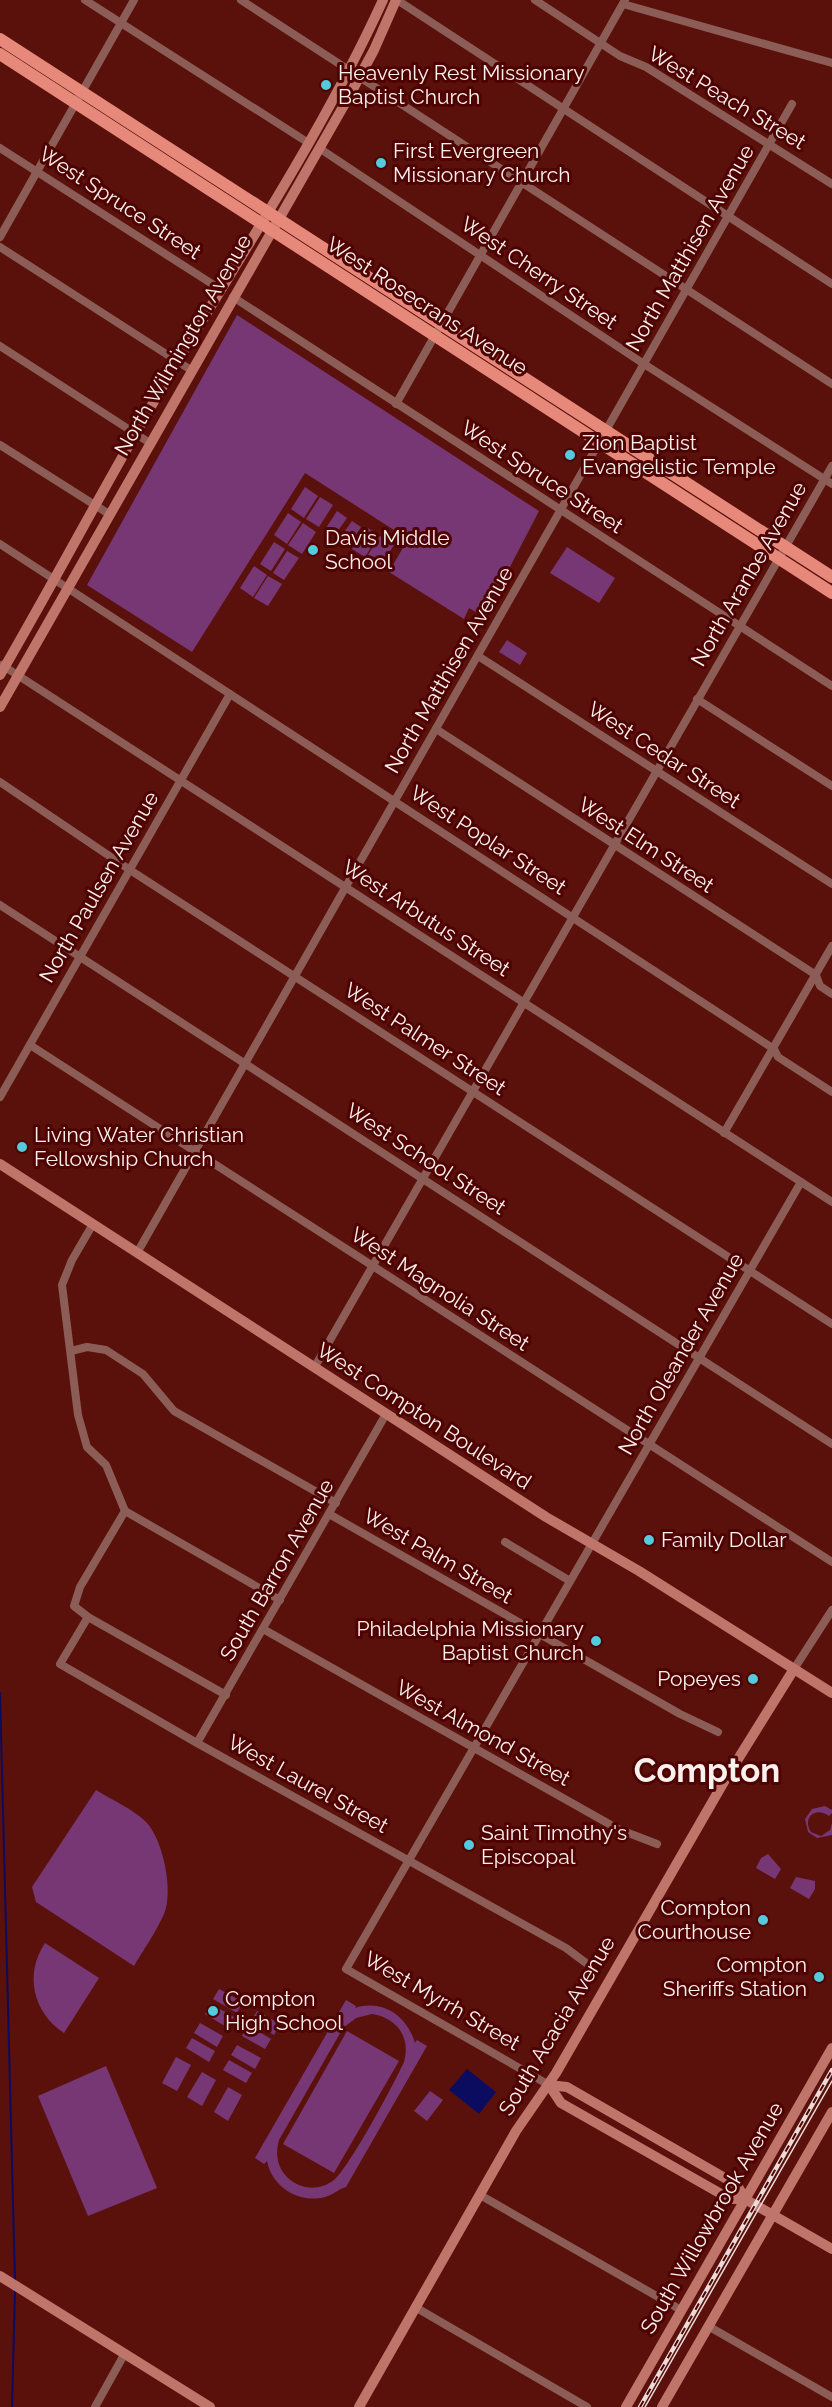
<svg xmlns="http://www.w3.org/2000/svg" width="832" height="2407" font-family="Raleway,sans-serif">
<rect width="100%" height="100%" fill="#5a110b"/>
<!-- green -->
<g fill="#773774" fill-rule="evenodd">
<path d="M 237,315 L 539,511 L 484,617 L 469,608 L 464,619 L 389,572 L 408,539 L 305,473 L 192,652 L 87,585 Z"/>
<path d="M 305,487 L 318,496 L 304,518 L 291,509 Z"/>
<path d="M 320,497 L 333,505 L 319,527 L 306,519 Z"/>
<path d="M 337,511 L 347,518 L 335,535 L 326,528 Z"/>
<path d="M 288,513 L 301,522 L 287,544 L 274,535 Z"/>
<path d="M 352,521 L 361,527 L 350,544 L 340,538 Z"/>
<path d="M 303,523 L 316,532 L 302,554 L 288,545 Z"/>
<path d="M 366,527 L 379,535 L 365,557 L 352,549 Z"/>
<path d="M 380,536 L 394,545 L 380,567 L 366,558 Z"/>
<path d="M 274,542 L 285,549 L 271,571 L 260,564 Z"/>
<path d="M 567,547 L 615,578 L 599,603 L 550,573 Z"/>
<path d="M 287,551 L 299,558 L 284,580 L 273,573 Z"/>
<path d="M 254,566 L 267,575 L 253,597 L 240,588 Z"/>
<path d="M 268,576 L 282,584 L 268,606 L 254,598 Z"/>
<path d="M 507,640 L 527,653 L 520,665 L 499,652 Z"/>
<path d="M 96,1790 C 112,1800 133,1809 146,1822 C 163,1839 174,1892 164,1914 C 156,1932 144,1949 134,1966 L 36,1902 L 32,1887 Z"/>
<path d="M 825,1806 L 832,1810 L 832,1813 L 829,1816 C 815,1806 802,1818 811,1832 L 821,1836 L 830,1830 L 832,1823 L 832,1835 L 817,1838 L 808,1832 L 805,1819 L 812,1809 Z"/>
<path d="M 768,1854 L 781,1869 L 775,1879 L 756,1868 L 761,1858 Z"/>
<path d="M 796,1877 L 815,1881 L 815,1889 L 809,1899 L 790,1888 Z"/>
<path d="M 45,1943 L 99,1978 L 64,2033 C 33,2013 24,1974 45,1943 Z"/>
<path d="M 219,1989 L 243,2002 L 237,2013 L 213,1999 Z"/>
<path d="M 346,2000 L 356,2006 L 355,2008 C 383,1999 407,2016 415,2043 L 417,2040 L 427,2046 L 346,2187 C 340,2188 333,2195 325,2197 C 299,2204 272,2187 267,2161 L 264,2164 L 255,2158 ZM 372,2014 C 397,2018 411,2037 404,2062 C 394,2084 349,2168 334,2180 C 320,2191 301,2190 288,2178 C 277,2167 275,2154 279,2140 L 343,2028 L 356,2018 Z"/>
<path d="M 211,2004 L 234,2017 L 228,2028 L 205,2014 Z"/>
<path d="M 257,2011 L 280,2024 L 274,2035 L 251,2021 Z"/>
<path d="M 200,2023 L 223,2036 L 217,2047 L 194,2033 Z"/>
<path d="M 248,2025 L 271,2039 L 265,2049 L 242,2036 Z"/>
<path d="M 347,2031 L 399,2061 L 334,2173 L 283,2144 Z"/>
<path d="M 192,2038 L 215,2051 L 209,2062 L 186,2048 Z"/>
<path d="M 237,2045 L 261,2058 L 255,2069 L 231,2055 Z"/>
<path d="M 176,2057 L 191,2065 L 177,2091 L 162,2083 Z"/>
<path d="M 229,2060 L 252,2073 L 246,2083 L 223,2070 Z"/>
<path d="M 106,2066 L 157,2188 L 88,2216 L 38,2096 Z"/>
<path d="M 202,2072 L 216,2080 L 202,2106 L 187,2097 Z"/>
<path d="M 228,2087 L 242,2095 L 228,2121 L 214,2112 Z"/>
<path d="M 430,2091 L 443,2100 L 427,2121 L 414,2111 Z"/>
</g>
<!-- water -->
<path fill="#0b0b5f" d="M 467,2069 L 496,2092 L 479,2114 L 449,2090 Z"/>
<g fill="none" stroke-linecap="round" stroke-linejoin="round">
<!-- stream -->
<g stroke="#0b0b5f" stroke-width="2">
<path d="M 0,1693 L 15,2281"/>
<path d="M 12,2407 L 15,2290"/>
</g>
<!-- street -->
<g stroke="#8c5d56" stroke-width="8">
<path d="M 85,0 L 307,142"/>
<path d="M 241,0 L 832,384"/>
<path d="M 397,0 L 832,284"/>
<path d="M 535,0 L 620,56 L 646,67 L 832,184"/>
<path d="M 623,4 L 832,63"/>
<path d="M 0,148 L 220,289"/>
<path d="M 319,148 L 644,364 L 832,484"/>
<path d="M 0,237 L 134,0"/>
<path d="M 0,247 L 191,370"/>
<path d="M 233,297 L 832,686"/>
<path d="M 0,346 L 150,443"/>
<path d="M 396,404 L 625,0"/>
<path d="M 0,445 L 109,514"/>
<path d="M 0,544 L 774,1049 L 778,1057 L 832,1092"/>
<path d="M 478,656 L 832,884"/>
<path d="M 2,665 L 832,1202"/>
<path d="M 697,699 L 832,786"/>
<path d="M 436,729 L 816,975 L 820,986 L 832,994"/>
<path d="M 0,782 L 130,870 L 832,1324"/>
<path d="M 0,905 L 832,1444"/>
<path d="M 30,1045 L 832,1562"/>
<path d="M 0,1097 L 230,694"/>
<path d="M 724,1133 L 832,946"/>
<path d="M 93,1224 L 72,1260 L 62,1285 L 78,1415 L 87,1447 L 106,1465 L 125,1511 L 280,1600"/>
<path d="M 137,1253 L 792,104"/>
<path d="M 71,1351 L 87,1347 L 106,1350 L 143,1374 L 174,1411 L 336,1503"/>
<path d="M 314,1368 L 832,466"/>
<path d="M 125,1511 L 80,1587 L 74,1606 L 88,1617 L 226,1695"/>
<path d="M 329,1514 L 680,1714 L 718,1732"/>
<path d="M 505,1542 L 570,1581"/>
<path d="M 88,1617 L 60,1664 L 197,1743 L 566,1948 L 586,1963"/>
<path d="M 263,1629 L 618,1829 L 657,1844"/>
<path d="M 794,1669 L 832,1610"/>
<path d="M 197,1743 L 386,1414"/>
<path d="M 549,2085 L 346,1969 L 801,1182"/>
<path d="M 480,2195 L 681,2310"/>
<path d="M 415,2307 L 587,2407"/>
<path d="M 708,2326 L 832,2397"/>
<path d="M 95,2407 L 125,2353"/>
</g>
<!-- secondary -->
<g stroke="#bf756a" stroke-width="10">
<path d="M 0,675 C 61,570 117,462 179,359 C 249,242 326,125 383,0"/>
<path d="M 0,707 L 347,100 L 374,50 L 396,0"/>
<path d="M 0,1164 L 546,1517 L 639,1571 L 832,1693"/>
<path d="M 549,2085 L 561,2103 L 730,2199 L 745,2199 L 832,2249"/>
<path d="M 549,2085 L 567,2087 L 737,2185 L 745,2199"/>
<path d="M 0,2276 L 210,2407"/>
<path d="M 359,2407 L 516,2131 L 556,2073 L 725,1780 L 794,1669"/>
<path d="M 626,2407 L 832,2048"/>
<path d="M 662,2407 L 832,2112"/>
</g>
<!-- primary -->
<g stroke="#e6887a" stroke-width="12">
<path d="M 0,39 L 832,577"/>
<path d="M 0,54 L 832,593"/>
</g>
<!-- tram -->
<path stroke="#eadad8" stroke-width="1.5" d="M 645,2407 L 832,2081"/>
<defs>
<path id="rail" d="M 640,2407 L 832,2070"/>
</defs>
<!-- rail casing -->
<use href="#rail" stroke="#eadad8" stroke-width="4.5"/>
<!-- rail -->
<use href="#rail" stroke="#4e0302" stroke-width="2" stroke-dasharray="7" stroke-linecap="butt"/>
</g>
<!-- markers -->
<g fill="#54cadd" stroke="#4e0302" stroke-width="2">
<circle cx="326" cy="85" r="6"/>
<circle cx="381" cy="163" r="6"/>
<circle cx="570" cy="455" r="6"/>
<circle cx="313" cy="550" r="6"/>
<circle cx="22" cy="1147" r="6"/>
<circle cx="649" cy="1540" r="6"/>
<circle cx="596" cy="1641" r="6"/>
<circle cx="753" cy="1679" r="6"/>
<circle cx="469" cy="1845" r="6"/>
<circle cx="763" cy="1920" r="6"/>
<circle cx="819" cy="1977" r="6"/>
<circle cx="213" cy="2011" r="6"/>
</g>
<g text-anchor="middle" stroke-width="6" stroke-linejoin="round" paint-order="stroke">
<!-- poi labels -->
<g font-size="21" fill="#faf1ef" stroke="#4e0302" text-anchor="start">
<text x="338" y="80">Heavenly Rest Missionary<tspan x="338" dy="24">Baptist Church</tspan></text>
<text x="393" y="158">First Evergreen<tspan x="393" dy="24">Missionary Church</tspan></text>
<text x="582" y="450">Zion Baptist<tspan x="582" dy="24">Evangelistic Temple</tspan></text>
<text x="325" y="545">Davis Middle<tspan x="325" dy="24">School</tspan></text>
<text x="34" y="1142">Living Water Christian<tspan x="34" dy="24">Fellowship Church</tspan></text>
<text x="661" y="1547">Family Dollar</text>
<text x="584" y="1636" text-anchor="end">Philadelphia Missionary<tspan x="584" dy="24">Baptist Church</tspan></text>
<text x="741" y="1686" text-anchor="end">Popeyes</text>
<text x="481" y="1840">Saint Timothy's<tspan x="481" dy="24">Episcopal</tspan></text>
<text x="751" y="1915" text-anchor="end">Compton<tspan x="751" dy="24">Courthouse</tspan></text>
<text x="807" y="1972" text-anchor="end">Compton<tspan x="807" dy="24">Sheriffs Station</tspan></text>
<text x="225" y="2006">Compton<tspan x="225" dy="24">High School</tspan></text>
</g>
<!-- street labels -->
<g font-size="21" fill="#faf1ef" stroke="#4e0302">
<text transform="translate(727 98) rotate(31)" y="7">West Peach Street</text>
<text transform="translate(120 203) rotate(33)" y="7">West Spruce Street</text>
<text transform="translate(690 248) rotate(-60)" y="7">North Matthisen Avenue</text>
<text transform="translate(539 273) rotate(34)" y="7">West Cherry Street</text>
<text transform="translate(427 306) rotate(33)" y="7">West Rosecrans Avenue</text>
<text transform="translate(183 345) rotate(-60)" y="7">North Wilmington Avenue</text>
<text transform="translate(542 477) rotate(33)" y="7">West Spruce Street</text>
<text transform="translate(749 574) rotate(-60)" y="7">North Aranbe Avenue</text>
<text transform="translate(449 670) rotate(-60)" y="7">North Matthisen Avenue</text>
<text transform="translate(664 755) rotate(33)" y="7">West Cedar Street</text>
<text transform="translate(488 840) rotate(33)" y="7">West Poplar Street</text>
<text transform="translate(646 845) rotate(33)" y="7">West Elm Street</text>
<text transform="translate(99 887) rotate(-60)" y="7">North Paulsen Avenue</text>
<text transform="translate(426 918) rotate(33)" y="7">West Arbutus Street</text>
<text transform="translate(425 1039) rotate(33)" y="7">West Palmer Street</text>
<text transform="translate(426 1159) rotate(33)" y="7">West School Street</text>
<text transform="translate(440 1289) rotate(33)" y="7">West Magnolia Street</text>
<text transform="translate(681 1354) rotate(-60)" y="7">North Oleander Avenue</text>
<text transform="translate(424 1416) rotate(33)" y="7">West Compton Boulevard</text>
<text transform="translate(438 1556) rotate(30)" y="7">West Palm Street</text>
<text transform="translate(277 1570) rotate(-60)" y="7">South Barron Avenue</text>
<text transform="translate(483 1733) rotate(29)" y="7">West Almond Street</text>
<text transform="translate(308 1784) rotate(29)" y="7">West Laurel Street</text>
<text transform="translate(442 2001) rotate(30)" y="7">West Myrrh Street</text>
<text transform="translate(557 2026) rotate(-59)" y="7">South Acacia Avenue</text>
<text transform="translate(712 2218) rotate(-60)" y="7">South Willowbrook Avenue</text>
</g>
<!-- town labels -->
<g font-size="33" font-weight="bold" fill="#faf1ef" stroke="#4e0302">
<text x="707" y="1782">Compton</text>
</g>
</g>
</svg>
